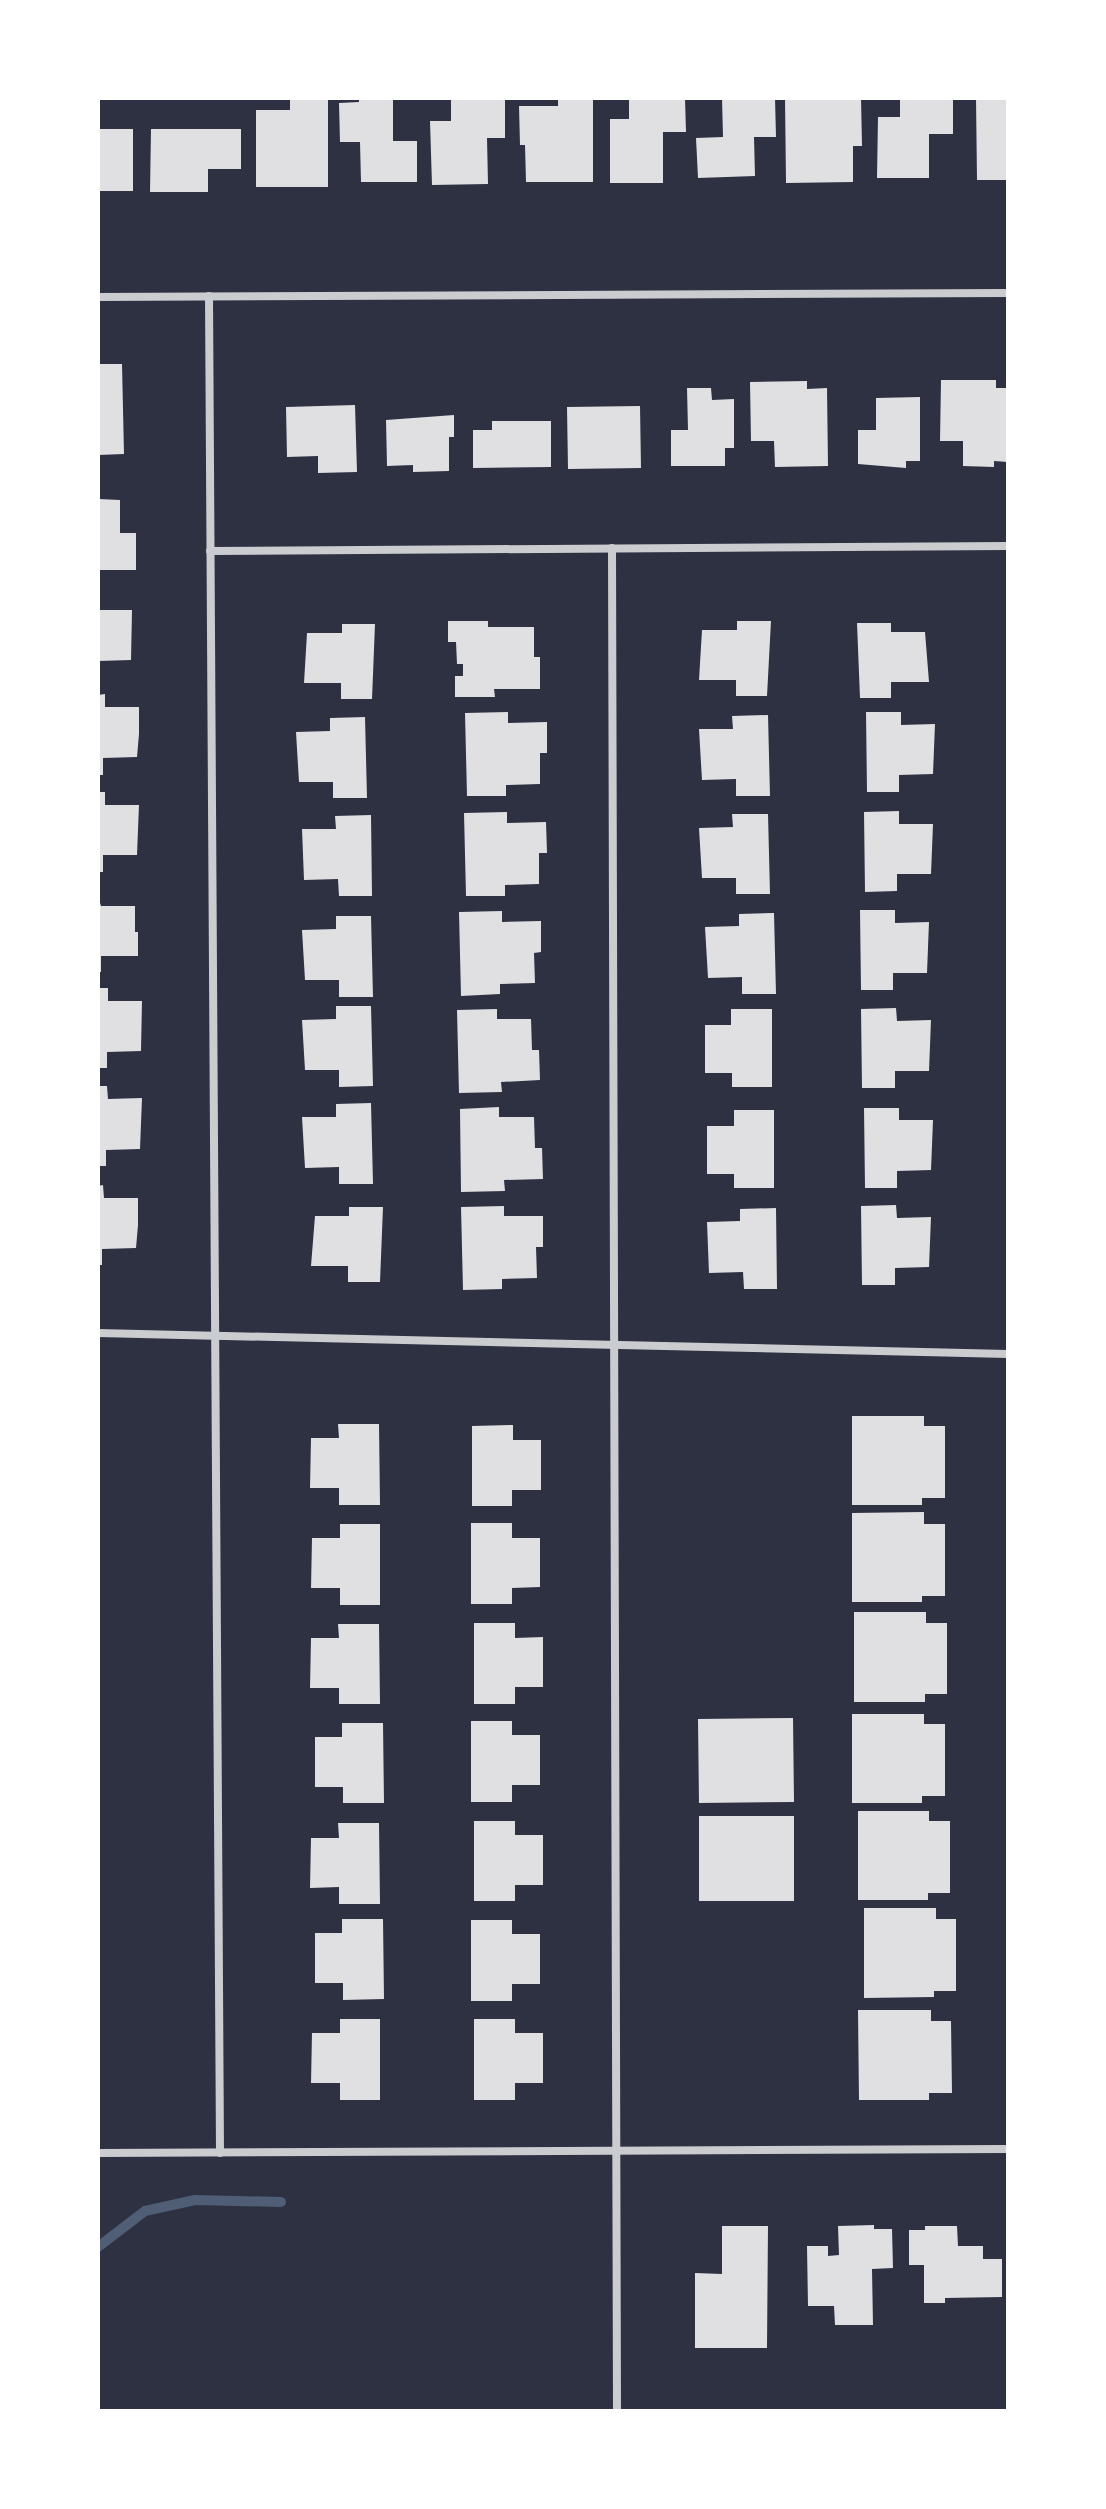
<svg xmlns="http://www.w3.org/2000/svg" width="1106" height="2509" font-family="Manrope,sans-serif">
<rect width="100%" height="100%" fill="#2d3142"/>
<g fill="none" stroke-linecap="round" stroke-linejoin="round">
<!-- stream -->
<path stroke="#4f5d75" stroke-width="10" d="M 98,2247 L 145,2211 L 195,2200 L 281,2202"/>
</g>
<!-- building -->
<g fill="#e0e0e3">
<path d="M 290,98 L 328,98 L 328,187 L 256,187 L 256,110 L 290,110 Z"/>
<path d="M 359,98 L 393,98 L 393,141 L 417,141 L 417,182 L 361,182 L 360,142 L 340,142 L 339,103 L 359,102 Z"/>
<path d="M 505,98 L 505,138 L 487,138 L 488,184 L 432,185 L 430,121 L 451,121 L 451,99 Z"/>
<path d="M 558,98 L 593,98 L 593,182 L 526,182 L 525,145 L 520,145 L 519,106 L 558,106 Z"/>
<path d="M 629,98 L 685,98 L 686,132 L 663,132 L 663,183 L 610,183 L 610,119 L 629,119 Z"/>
<path d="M 722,98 L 775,98 L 776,137 L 754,137 L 755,176 L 698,178 L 696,138 L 723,137 Z"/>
<path d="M 785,98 L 861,98 L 862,146 L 853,146 L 853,182 L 786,183 Z"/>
<path d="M 900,98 L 953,98 L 953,134 L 929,134 L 929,178 L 877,178 L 878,117 L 900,117 Z"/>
<path d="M 976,98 L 1008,98 L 1008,180 L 977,180 Z"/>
<rect x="98" y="129" width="35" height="62"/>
<path d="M 151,129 L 241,129 L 241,169 L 208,169 L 208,192 L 150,192 Z"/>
<path d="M 98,364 L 122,364 L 124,454 L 98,455 Z"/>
<path d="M 941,380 L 996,380 L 996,388 L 1008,388 L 1008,462 L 994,461 L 994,467 L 963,466 L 963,441 L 940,441 Z"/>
<path d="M 807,381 L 807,389 L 827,388 L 828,466 L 775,467 L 774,441 L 751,441 L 750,382 Z"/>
<path d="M 687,388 L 711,388 L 712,400 L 734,399 L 734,448 L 725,448 L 725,466 L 671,466 L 671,430 L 688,430 Z"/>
<path d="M 920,397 L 920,461 L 906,461 L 906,468 L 858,464 L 858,430 L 876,430 L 876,398 Z"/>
<path d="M 355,405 L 357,472 L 318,473 L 318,456 L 287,457 L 286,407 Z"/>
<path d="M 640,406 L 641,468 L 568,469 L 567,407 Z"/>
<path d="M 454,415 L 454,437 L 449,437 L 449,471 L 413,472 L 413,465 L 387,466 L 386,420 Z"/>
<path d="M 492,421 L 551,421 L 551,467 L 473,468 L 473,430 L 492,430 Z"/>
<path d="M 98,499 L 120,500 L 120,533 L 136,533 L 136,570 L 98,570 Z"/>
<path d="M 98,610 L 132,610 L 131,660 L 98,661 Z"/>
<path d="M 448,621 L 488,621 L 488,627 L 534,627 L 534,657 L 540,657 L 540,689 L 494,689 L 495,697 L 455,697 L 455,676 L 463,676 L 463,664 L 457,664 L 456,642 L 448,642 Z"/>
<path d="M 737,621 L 771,621 L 767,696 L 736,696 L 736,680 L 699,680 L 702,630 L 737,630 Z"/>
<path d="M 857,623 L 891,623 L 891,632 L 925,632 L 929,682 L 891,682 L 891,698 L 860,698 Z"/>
<path d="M 342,624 L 375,624 L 372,699 L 341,699 L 341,683 L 304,683 L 307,633 L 342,633 Z"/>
<path d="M 105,694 L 105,707 L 139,707 L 139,734 L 137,757 L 103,758 L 103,775 L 98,775 L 98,695 Z"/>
<path d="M 508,712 L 508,723 L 547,722 L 547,753 L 540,753 L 540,784 L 506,785 L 506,796 L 467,796 L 465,713 Z"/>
<path d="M 866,712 L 901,712 L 901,725 L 935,724 L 933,774 L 899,775 L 899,792 L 867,792 Z"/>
<path d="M 768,715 L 770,796 L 736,796 L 736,779 L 702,780 L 699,729 L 733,729 L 732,716 Z"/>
<path d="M 365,717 L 367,798 L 333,798 L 333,782 L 299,782 L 296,732 L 330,731 L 330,718 Z"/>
<path d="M 98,792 L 105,792 L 105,805 L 139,805 L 137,855 L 103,855 L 103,872 L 98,872 Z"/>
<path d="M 899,811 L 899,824 L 933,824 L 931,874 L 897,874 L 897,891 L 865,892 L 864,812 Z"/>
<path d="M 507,812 L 507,823 L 546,822 L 547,853 L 539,853 L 539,884 L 505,885 L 505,896 L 466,896 L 464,813 Z"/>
<path d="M 732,814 L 768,814 L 770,894 L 736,894 L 736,878 L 702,878 L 699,828 L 733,827 Z"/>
<path d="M 371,815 L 372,896 L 339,896 L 338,879 L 304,880 L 302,829 L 336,829 L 335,816 Z"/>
<path d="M 98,896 L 101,906 L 135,906 L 135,932 L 138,932 L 138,956 L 101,956 L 101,972 L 98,972 Z"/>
<path d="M 860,910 L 895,910 L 895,923 L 929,922 L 927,973 L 893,973 L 893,990 L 861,990 Z"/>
<path d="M 502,911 L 502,922 L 541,921 L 541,952 L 534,953 L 535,983 L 500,984 L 500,994 L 461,996 L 459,912 Z"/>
<path d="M 774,913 L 776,994 L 742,994 L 742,977 L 708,978 L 705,927 L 739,926 L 739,914 Z"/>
<path d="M 336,916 L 371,916 L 373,997 L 339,997 L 339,980 L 305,980 L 302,930 L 336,929 Z"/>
<path d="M 98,988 L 108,988 L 108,1001 L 142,1001 L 141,1051 L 107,1052 L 107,1068 L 98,1068 Z"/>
<path d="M 336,1006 L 371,1006 L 373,1086 L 339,1087 L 339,1070 L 305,1070 L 302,1020 L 336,1019 Z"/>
<path d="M 896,1008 L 897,1021 L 931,1020 L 929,1071 L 895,1071 L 895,1088 L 862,1088 L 861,1009 Z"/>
<path d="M 497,1009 L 497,1019 L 531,1019 L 532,1050 L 539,1050 L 540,1080 L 501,1082 L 502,1092 L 459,1093 L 457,1010 Z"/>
<path d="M 731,1009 L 772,1009 L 772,1087 L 732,1087 L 732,1073 L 705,1073 L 705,1025 L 731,1025 Z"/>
<path d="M 98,1086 L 107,1086 L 108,1099 L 142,1098 L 140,1149 L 106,1150 L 106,1166 L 98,1166 Z"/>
<path d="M 371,1103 L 373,1184 L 339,1184 L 339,1167 L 305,1168 L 302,1117 L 336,1117 L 336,1104 Z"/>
<path d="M 499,1107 L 499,1117 L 534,1117 L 535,1148 L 542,1148 L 543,1179 L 504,1180 L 505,1191 L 461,1192 L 460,1109 Z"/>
<path d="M 864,1108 L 899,1108 L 899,1120 L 933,1120 L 931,1170 L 897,1171 L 897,1188 L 865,1188 Z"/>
<path d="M 734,1110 L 774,1110 L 774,1188 L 734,1188 L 734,1174 L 707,1174 L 707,1126 L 734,1126 Z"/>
<path d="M 103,1185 L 104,1198 L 138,1198 L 138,1225 L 136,1248 L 102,1249 L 102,1265 L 98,1265 L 98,1186 Z"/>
<path d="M 896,1205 L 897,1218 L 931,1217 L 929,1267 L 895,1268 L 895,1285 L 862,1285 L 861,1206 Z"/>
<path d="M 504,1206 L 504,1216 L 543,1216 L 543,1247 L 536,1247 L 537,1278 L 502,1279 L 502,1289 L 463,1290 L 461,1207 Z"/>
<path d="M 349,1207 L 383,1207 L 380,1282 L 348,1282 L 348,1266 L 311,1266 L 315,1216 L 349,1216 Z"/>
<path d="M 776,1208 L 777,1289 L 744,1289 L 743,1272 L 709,1273 L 707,1222 L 740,1221 L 740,1209 Z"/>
<path d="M 852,1416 L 924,1416 L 924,1426 L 945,1426 L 945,1498 L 922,1498 L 922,1505 L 852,1505 Z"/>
<path d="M 338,1424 L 379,1424 L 380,1505 L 339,1505 L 339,1488 L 310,1488 L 311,1438 L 339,1438 Z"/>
<path d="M 513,1425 L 513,1440 L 541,1440 L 541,1490 L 512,1490 L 512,1506 L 472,1506 L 472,1426 Z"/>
<path d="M 924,1512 L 924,1524 L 945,1524 L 945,1596 L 922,1596 L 922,1602 L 852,1602 L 852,1513 Z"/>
<path d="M 471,1523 L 512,1523 L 512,1538 L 540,1538 L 540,1587 L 512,1588 L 512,1604 L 471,1604 Z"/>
<path d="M 340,1524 L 380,1524 L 380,1605 L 340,1605 L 340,1588 L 311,1588 L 312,1538 L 340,1538 Z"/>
<path d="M 854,1612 L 926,1612 L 926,1623 L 947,1623 L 947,1694 L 925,1694 L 925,1702 L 854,1702 Z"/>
<path d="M 474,1623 L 515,1623 L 515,1638 L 543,1637 L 543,1687 L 515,1687 L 515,1704 L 474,1704 Z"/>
<path d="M 338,1624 L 379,1624 L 380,1704 L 339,1704 L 339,1688 L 310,1688 L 311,1638 L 339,1638 Z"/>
<path d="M 852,1714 L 924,1714 L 924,1724 L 945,1724 L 945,1796 L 922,1796 L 922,1803 L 852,1803 Z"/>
<path d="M 793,1718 L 794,1802 L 699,1803 L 698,1719 Z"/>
<path d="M 471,1721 L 512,1721 L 512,1735 L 540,1735 L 540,1785 L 512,1785 L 512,1802 L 471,1802 Z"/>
<path d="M 342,1723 L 383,1723 L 384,1803 L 343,1803 L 343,1787 L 315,1787 L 315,1737 L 342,1737 Z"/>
<path d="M 858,1811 L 929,1811 L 929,1821 L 950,1821 L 950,1893 L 928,1893 L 928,1900 L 858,1900 Z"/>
<rect x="699" y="1816" width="95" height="85"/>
<path d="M 474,1821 L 515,1821 L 515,1835 L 543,1835 L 543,1885 L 515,1885 L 515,1901 L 474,1901 Z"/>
<path d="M 338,1823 L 379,1823 L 380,1904 L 339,1904 L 339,1887 L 310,1888 L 311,1838 L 339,1838 Z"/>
<path d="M 864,1908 L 936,1908 L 936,1919 L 956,1919 L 956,1991 L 934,1991 L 934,1997 L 864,1998 Z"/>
<path d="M 342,1919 L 383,1919 L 384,1999 L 343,2000 L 343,1983 L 315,1983 L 315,1933 L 342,1933 Z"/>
<path d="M 471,1920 L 512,1920 L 512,1934 L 540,1934 L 540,1984 L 512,1984 L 512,2001 L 471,2001 Z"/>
<path d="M 858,2010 L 931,2010 L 931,2021 L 951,2021 L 952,2093 L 929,2093 L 929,2100 L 859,2100 Z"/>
<path d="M 340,2019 L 380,2019 L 380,2100 L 340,2100 L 340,2083 L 311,2083 L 312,2033 L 340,2033 Z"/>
<path d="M 474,2019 L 515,2019 L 515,2033 L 543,2033 L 543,2083 L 515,2083 L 515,2100 L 474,2100 Z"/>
<path d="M 874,2225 L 874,2229 L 892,2229 L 893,2268 L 872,2269 L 873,2325 L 835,2325 L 834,2306 L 808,2306 L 807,2246 L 828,2246 L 828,2256 L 839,2255 L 838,2226 Z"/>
<path d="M 722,2226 L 768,2226 L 767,2348 L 695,2348 L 695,2273 L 722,2274 Z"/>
<path d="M 925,2226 L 957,2226 L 958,2246 L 983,2246 L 983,2259 L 1002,2259 L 1002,2297 L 945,2298 L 945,2303 L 924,2303 L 924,2265 L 909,2265 L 909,2230 L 925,2230 Z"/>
</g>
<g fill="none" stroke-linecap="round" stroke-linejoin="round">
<!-- minor -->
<g stroke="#caccd0" stroke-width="8">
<path d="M 209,296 L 220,2153"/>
<path d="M 98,297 L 1008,293"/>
<path d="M 612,548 L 617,2411"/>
<path d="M 210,551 L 1008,546"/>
<path d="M 98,1333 L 1008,1354"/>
<path d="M 98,2153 L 1008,2149"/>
</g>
</g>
<!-- border -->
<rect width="1106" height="2509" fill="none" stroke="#ffffff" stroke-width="200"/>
</svg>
